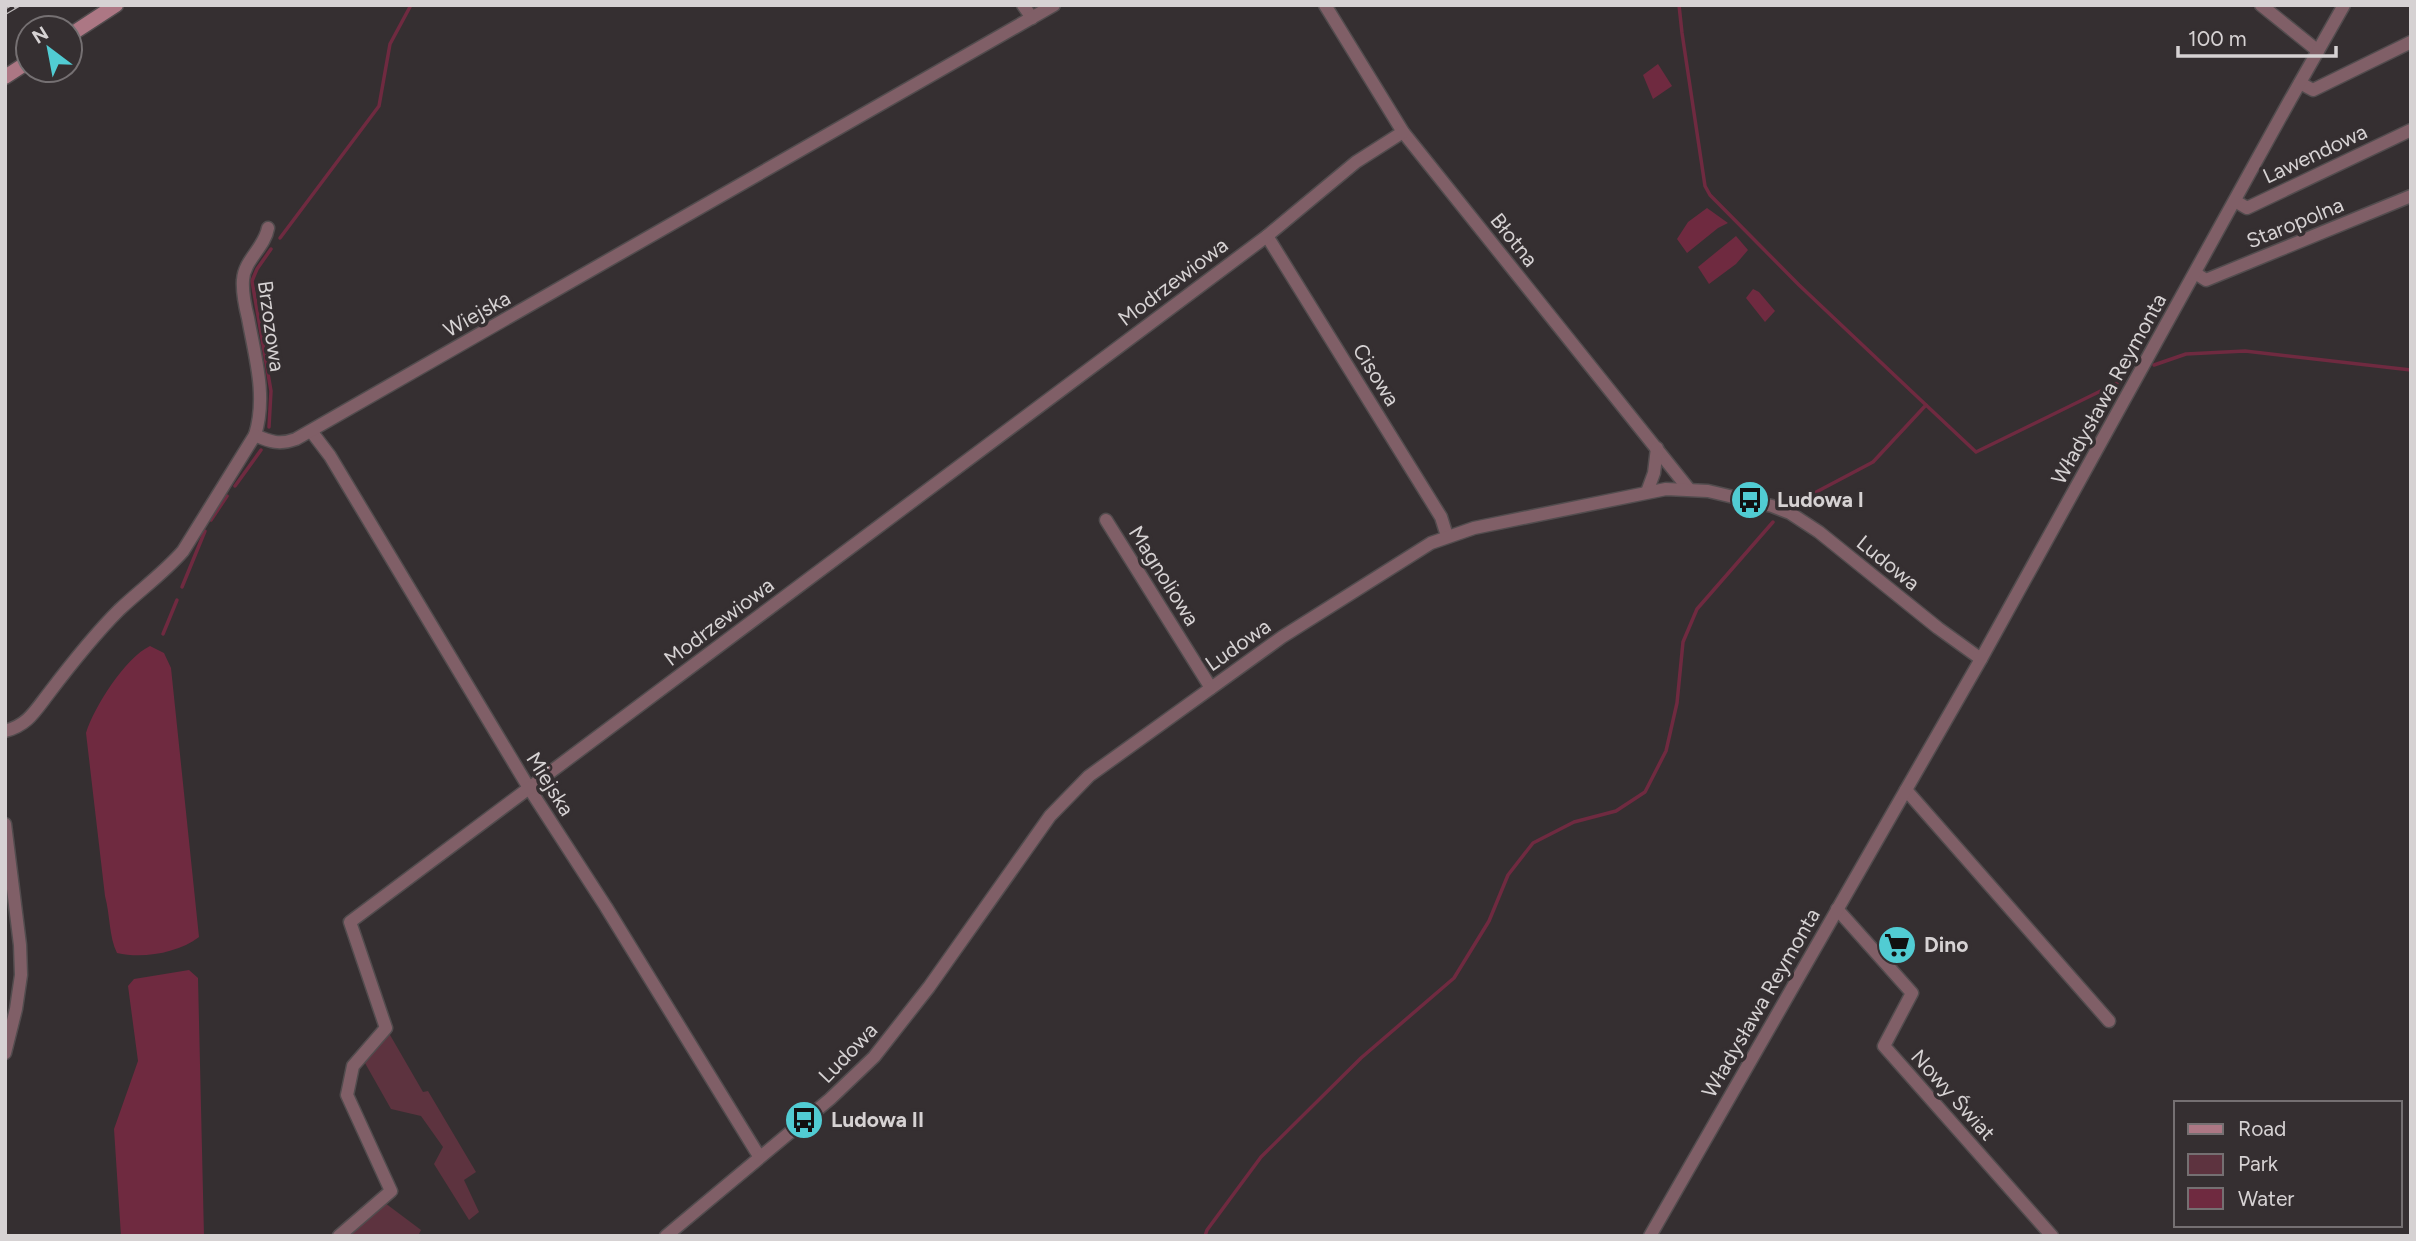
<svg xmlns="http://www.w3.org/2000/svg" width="2416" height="1241" font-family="Figtree,sans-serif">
<rect width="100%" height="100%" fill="#352f31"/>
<!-- green -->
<g fill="#5d333f">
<path d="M 386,1028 L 423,1092 L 428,1091 L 476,1172 L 464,1180 L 479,1212 L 469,1220 L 434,1164 L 443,1147 L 421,1116 L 391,1109 L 361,1056 Z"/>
<path d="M 381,1200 L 421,1230 L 418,1236 L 339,1236 Z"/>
</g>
<!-- water -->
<g fill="#6f2a40">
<path d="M 1658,64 L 1672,86 L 1653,99 L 1643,75 Z"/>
<path d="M 1707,208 L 1728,223 L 1718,228 L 1687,253 L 1677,239 L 1688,222 Z"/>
<path d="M 1736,236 L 1748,250 L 1736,264 L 1709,284 L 1698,267 Z"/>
<path d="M 1753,289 L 1759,292 L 1775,311 L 1765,322 L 1746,298 Z"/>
<path d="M 150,646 L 164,653 L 171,668 L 199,937 C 178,953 143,959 117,953 C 109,937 110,914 105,896 L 86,733 C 94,707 125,658 150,646 Z"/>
<path d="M 189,970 L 198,978 L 204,1236 L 121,1236 L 114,1129 L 138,1061 L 128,986 L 134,979 Z"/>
</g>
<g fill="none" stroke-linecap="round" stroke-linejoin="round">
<!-- stream -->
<g stroke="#6f2a40" stroke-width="3.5">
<path d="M 1679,5 L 1682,33 L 1705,186 L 1710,195 L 1799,285 L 1926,405 L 1873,462 L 1803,499"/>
<path d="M 280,238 L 379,106 L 390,44 L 411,5"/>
<path d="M 2154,365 L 2186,354 L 2245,351 L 2411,370"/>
<path d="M 1926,405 L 1976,452 L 2117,383"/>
<path d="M 269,427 L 271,391 L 252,281 L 257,269 L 271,249"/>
<path d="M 235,486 L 261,450"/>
<path d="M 211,520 L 227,496"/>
<path d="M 182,587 L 205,531"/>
<path d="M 163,634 L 177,600"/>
<path d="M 1205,1236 L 1207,1230 L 1261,1157 L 1361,1058 L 1454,978 L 1489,921 L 1508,875 L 1533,843 L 1574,822 L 1616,811 L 1645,792 L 1666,751 L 1677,703 L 1683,642 L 1697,609 L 1773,522"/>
</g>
<defs>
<g id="street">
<path d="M 1023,5 L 1032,18"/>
<path d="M 1325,5 L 1403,132 L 1688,488"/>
<path d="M 2261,5 L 2318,51"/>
<path d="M 2300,83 L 2313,90 L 2411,42"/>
<path d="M 2235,201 L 2247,208 L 2411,130"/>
<path d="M 1267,236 L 1441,517 L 1447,536"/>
<path d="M 2195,273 L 2206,280 L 2411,196"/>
<path d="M 311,431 L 330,456 L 529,788 L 606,907 L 759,1156"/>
<path d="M 255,435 C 267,396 255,357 248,318 C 245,306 242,293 243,280 C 244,260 265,247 268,228"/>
<path d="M 1647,492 L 1654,473 L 1657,448"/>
<path d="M 1106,520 L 1211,688"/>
<path d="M 5,731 C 28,725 35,711 49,693 C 71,664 93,636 119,610 C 140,590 164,573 183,551 L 255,435 C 270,442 280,445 296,439 L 1054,5"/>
<path d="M 1906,790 L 2109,1021"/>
<path d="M 5,824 L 20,945 L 21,975 L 16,1009 L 5,1053"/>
<path d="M 1837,909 L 1912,993 L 1884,1046 L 2052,1236"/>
<path d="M 339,1236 L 391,1191 L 347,1095 L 353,1066 L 386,1028 L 350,922 L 1267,236 L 1356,162 L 1403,132"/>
<path d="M 666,1236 L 830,1099 L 874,1057 L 929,987 L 1050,816 L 1089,776 L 1282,637 L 1431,543 L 1474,528 L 1666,489 L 1708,491 L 1772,506 L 1790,513 L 1819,532 L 1938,628 L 1981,659"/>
<path d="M 1650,1236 L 1981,659 L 2290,100 L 2344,5"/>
</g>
<g id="secondary">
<path d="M 70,35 L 116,5"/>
<path d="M 5,77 L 28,62"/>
</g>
</defs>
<!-- street casing -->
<use href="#street" stroke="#524c4e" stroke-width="15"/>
<!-- secondary casing -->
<use href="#secondary" stroke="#524c4e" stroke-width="17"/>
<!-- street -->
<use href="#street" stroke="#805f67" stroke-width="12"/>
<!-- secondary -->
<use href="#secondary" stroke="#ac7784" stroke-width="14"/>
<defs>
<path id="rail" d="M 5,12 L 17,5"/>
</defs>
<!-- rail casing -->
<use href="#rail" stroke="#bebabb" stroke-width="6"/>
<!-- rail -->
<use href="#rail" stroke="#352f31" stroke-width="3.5" stroke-dasharray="10" stroke-linecap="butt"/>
</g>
<!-- icons -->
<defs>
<symbol id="bus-disc" viewBox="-11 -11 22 22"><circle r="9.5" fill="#51ccd3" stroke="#352f31"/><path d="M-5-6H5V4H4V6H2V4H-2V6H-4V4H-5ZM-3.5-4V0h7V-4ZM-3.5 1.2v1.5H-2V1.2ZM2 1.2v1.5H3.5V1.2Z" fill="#111"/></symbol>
<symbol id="supermarket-disc" viewBox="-11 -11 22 22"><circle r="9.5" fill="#51ccd3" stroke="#352f31"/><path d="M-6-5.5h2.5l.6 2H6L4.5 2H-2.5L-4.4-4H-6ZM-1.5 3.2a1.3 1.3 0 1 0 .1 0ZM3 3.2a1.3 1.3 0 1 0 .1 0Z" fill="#111"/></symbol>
</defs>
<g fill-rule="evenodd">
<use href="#bus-disc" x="1728" y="478" width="44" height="44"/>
<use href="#supermarket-disc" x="1875" y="923" width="44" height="44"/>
<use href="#bus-disc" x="782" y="1098" width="44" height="44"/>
</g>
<g text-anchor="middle" stroke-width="7" stroke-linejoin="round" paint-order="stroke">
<!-- street labels -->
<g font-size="21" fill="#d6d2d3" stroke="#352f31">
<text transform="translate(2315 154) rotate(-25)" y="7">Lawendowa</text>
<text transform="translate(2295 223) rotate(-22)" y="7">Staropolna</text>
<text transform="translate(1514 240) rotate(51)" y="7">Błotna</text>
<text transform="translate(1173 282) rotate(-37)" y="7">Modrzewiowa</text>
<text transform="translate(477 314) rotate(-29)" y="7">Wiejska</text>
<text transform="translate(271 326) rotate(82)" y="7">Brzozowa</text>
<text transform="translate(1376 375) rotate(58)" y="7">Cisowa</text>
<text transform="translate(2109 389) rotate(-61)" y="7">Władysława Reymonta</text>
<text transform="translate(1888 563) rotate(39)" y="7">Ludowa</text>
<text transform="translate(1164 576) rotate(58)" y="7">Magnoliowa</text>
<text transform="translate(719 622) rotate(-37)" y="7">Modrzewiowa</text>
<text transform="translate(1238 645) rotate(-35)" y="7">Ludowa</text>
<text transform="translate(550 784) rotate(58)" y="7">Miejska</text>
<text transform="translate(1761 1003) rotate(-60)" y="7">Władysława Reymonta</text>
<text transform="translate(848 1053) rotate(-46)" y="7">Ludowa</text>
<text transform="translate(1953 1095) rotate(48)" y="7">Nowy Świat</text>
</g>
<!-- poi labels -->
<g font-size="21" font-weight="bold" fill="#d6d2d3" stroke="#352f31" text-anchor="start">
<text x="1777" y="507">Ludowa I</text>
<text x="1924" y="952">Dino</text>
<text x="831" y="1127">Ludowa II</text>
</g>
</g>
<!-- border -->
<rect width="2416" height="1241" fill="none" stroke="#d6d2d3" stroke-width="14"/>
<!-- legend -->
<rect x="2174" y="1101" width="228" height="126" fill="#352f31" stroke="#757072" stroke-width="2"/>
<rect x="2188" y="1124" width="35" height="10" fill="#ac7784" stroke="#757072" stroke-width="2"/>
<text x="2238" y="1136" font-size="21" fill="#d6d2d3">Road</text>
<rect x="2188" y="1154" width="35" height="21" fill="#5d333f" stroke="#757072" stroke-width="2"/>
<text x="2238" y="1171" font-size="21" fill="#d6d2d3">Park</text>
<rect x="2188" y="1188" width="35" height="21" fill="#6f2a40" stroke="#757072" stroke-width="2"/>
<text x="2238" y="1206" font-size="21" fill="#d6d2d3">Water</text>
<!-- north arrow -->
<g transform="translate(49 49) rotate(328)"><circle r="33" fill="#352f31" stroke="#757072" stroke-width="2"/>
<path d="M0-5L12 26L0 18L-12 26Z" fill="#51ccd3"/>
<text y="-10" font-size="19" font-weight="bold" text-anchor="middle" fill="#d6d2d3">N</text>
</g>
<!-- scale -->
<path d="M2178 46v10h158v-10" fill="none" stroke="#d6d2d3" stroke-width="3.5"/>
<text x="2188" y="46" font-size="21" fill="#d6d2d3" stroke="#352f31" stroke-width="5" paint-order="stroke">100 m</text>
</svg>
